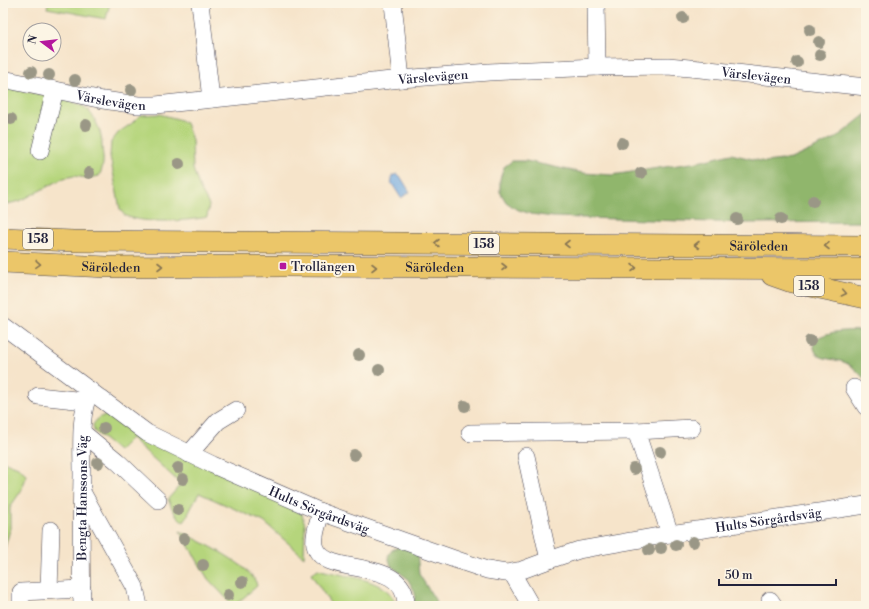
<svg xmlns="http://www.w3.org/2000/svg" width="869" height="609" font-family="'Libre Bodoni',serif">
<rect width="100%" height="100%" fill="#fcf5e5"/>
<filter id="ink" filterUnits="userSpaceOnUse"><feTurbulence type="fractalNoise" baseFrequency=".025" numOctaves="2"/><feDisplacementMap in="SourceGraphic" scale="8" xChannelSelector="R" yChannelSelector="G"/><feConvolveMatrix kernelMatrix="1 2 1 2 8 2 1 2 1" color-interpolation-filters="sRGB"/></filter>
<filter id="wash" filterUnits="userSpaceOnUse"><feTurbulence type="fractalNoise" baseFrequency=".012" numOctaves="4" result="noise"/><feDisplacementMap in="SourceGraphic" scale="16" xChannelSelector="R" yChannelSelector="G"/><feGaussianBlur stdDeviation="0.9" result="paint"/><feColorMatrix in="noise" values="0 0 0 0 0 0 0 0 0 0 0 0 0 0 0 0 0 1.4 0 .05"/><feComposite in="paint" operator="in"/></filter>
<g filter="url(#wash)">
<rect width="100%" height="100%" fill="#f6e4ca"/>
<!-- green -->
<g fill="#b5d57c" stroke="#6c7c5c">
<path d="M 48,3 L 110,3 L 106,19 L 47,8 Z"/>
<path d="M 3,87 C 20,91 78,99 88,110 C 97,120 102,134 102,146 C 103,159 105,164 99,176 L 87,178 L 74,176 L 64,178 L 20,201 L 3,205 Z"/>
<path d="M 159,114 L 178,119 L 186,123 L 192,140 L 193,169 L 200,189 L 209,205 L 207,217 C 189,221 143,224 126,216 C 124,215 122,212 120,209 L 110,156 L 111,142 L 119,132 L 131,124 L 140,115 Z"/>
<path d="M 108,415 L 293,508 L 302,514 L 305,525 L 304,557 L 264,522 L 199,493 L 184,522 C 175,516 172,509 168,499 L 181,484 L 131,438 L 118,451 L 94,431 L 93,425 C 97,418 101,416 108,415 Z"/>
<path d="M 3,461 L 18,467 L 27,475 L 21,491 L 10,507 L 10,530 L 3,554 Z"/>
<path d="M 180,531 C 197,540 255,566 257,586 L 235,605 L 231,603 L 208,579 Z"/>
<path d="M 318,569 C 341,577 391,577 396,606 L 332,606 L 311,574 Z"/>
</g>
<!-- forest -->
<g fill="#90b66c" stroke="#596c54">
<path d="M 866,114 L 866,222 L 746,223 L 553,217 L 531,214 L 516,209 L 506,202 L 500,192 L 500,179 L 504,167 L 512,161 L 526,161 L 583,173 L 612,175 L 698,162 L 731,154 L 765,162 L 791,159 L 836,138 Z"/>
<path d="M 866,331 L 866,381 C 861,375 855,368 848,364 C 834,356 811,364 814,340 C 829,330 849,330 866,331 Z"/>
<path d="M 402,545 L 417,551 L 419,574 L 439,606 L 414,606 L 415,592 L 407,578 L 391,566 L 388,556 L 392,550 Z"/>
</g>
<!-- water -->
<path fill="#71a9e0" stroke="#4a668e" d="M 397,174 L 399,177 L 400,176 L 410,192 L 401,198 L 391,182 L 392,181 L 392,176 Z"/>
</g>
<g filter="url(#ink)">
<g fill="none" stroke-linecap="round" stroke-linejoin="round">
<defs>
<g id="minor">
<path d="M 200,3 L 211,99"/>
<path d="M 393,3 L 401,79"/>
<path d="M 596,3 L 597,67"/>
<path id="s1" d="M 3,79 L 103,100 L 138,105 L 156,105 L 401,79 L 489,72 L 597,67 L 668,66 L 700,69 L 866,87"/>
<path d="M 40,151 L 55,90"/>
<path id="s2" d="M 3,326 L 147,433 L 213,465 L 321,512 L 460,561 L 487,570 L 506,573 L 522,570 L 549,560 L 579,550 L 670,534 L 866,505"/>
<path d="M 854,388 L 866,407"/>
<path d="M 38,396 L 85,401"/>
<path d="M 83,433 L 117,461 L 158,500"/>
<path d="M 470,433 L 636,431"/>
<path d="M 189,454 L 218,421 L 236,410"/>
<path d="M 526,456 L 549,560"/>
<path d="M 82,492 L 135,587 L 139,606"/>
<path d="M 321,512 C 319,522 313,534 315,545 C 322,580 407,553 406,606"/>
<path d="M 670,534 L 636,431 L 692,428"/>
<path d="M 512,573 L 531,606"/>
<path d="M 49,590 L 51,530"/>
<path d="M 770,600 L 774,606"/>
<path d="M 21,606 L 21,592 L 82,589"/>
<path id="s3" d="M 82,606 C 81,562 81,519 82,475 C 82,447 79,416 90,390"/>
</g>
<g id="major">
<path id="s4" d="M 3,238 L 73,241 L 866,246"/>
<path id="s5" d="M 3,262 L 107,267 L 283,266 L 866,269"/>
<path d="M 772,275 L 792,282 L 866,298"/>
</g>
</defs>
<!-- minor casing -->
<use href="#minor" stroke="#423f50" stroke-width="18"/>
<!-- major casing -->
<use href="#major" stroke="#423f50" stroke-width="22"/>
<!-- minor -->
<use href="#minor" stroke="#fff" stroke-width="17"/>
<!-- major -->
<use href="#major" stroke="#ebc669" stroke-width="21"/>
</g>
<!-- trees -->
<g fill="#9a9786">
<circle cx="683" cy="18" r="6"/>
<circle cx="810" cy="30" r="6"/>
<circle cx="819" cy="42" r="6"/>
<circle cx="820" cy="55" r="6"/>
<circle cx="797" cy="62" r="6"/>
<circle cx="31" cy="72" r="6"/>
<circle cx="49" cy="75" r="6"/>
<circle cx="75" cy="80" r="6"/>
<circle cx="131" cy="90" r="6"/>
<circle cx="11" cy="119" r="6"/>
<circle cx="86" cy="125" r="6"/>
<circle cx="622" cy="143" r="6"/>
<circle cx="179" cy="164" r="6"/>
<circle cx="89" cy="173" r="6"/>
<circle cx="641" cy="173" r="6"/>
<circle cx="813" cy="201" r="6"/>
<circle cx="737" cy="219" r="6"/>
<circle cx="781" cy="219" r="6"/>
<circle cx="810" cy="341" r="6"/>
<circle cx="359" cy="355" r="6"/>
<circle cx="379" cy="370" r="6"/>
<circle cx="465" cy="406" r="6"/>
<circle cx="104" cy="428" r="6"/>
<circle cx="660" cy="452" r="6"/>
<circle cx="354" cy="455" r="6"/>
<circle cx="98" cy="463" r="6"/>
<circle cx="178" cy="468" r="6"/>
<circle cx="634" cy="469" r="6"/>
<circle cx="183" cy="479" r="6"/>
<circle cx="178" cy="510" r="6"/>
<circle cx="184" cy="539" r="6"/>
<circle cx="693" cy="542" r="6"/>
<circle cx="676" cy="545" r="6"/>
<circle cx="661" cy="548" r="6"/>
<circle cx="649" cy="550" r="6"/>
<circle cx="203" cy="565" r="6"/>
<circle cx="242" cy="582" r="6"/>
<circle cx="228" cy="595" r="6"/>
</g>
<!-- one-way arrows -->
<defs><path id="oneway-chevron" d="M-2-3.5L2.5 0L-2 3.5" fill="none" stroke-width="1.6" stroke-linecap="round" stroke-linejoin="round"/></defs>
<g stroke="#867452">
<use href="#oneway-chevron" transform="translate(437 243) rotate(-180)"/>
<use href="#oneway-chevron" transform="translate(567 244) rotate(-180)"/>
<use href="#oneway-chevron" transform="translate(697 245) rotate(-180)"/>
<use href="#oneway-chevron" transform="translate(827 246) rotate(-180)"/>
<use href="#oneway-chevron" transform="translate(38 264) rotate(3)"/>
<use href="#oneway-chevron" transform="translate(160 266)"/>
<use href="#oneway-chevron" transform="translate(374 267)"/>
<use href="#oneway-chevron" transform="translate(504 267)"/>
<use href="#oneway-chevron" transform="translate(634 268)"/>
<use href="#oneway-chevron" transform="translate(844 293) rotate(12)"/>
</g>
</g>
<!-- markers -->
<rect fill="#b5179e" stroke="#fcf5e5" stroke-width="1.5" x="279" y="262" width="8" height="8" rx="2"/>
<g text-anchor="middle" stroke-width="4" stroke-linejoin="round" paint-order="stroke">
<!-- shield labels -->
<g fill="#fcf5e5" stroke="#63616e" stroke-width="1">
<rect x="23" y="229" width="30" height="20" rx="3"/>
<rect x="469" y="234" width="30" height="20" rx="3"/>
<rect x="794" y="276" width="30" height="20" rx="3"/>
</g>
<g font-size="12" font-weight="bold" fill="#22223b">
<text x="38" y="243">158</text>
<text x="484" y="248">158</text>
<text x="809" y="290">158</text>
</g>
<!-- street labels -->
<g font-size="13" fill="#22223b" stroke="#fcf5e5">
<text dy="5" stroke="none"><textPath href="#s1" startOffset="758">Värslevägen</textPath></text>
<text dy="5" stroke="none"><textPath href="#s1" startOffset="434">Värslevägen</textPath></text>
<text dy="5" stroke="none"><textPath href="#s1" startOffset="110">Värslevägen</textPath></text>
<text dy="5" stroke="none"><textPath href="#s4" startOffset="756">Säröleden</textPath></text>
<text dy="5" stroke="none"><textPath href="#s5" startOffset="108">Säröleden</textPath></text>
<text dy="5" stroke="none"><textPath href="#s5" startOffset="432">Säröleden</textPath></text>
<text dy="5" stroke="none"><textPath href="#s3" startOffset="108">Bengta Hanssons Väg</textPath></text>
<text dy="5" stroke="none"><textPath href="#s2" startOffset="368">Hults Sörgårdsväg</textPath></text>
<text dy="5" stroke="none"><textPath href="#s2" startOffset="834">Hults Sörgårdsväg</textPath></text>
</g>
<!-- poi labels -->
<g font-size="13" fill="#22223b" stroke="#fcf5e5" text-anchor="start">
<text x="291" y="271">Trollängen</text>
</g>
</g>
<!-- margin -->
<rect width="869" height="609" fill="none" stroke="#fcf5e5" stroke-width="16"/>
<!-- north arrow -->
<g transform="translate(42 42) rotate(285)"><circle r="19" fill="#fcf5e5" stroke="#a5a1a1"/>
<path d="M0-3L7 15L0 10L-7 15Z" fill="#b5179e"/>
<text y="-6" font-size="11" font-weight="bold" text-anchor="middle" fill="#22223b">N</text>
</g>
<!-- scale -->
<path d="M719 579v6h117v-6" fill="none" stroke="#22223b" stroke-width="2"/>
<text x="725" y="579" font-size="12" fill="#22223b" stroke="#fcf5e5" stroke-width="3" paint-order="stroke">50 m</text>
</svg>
